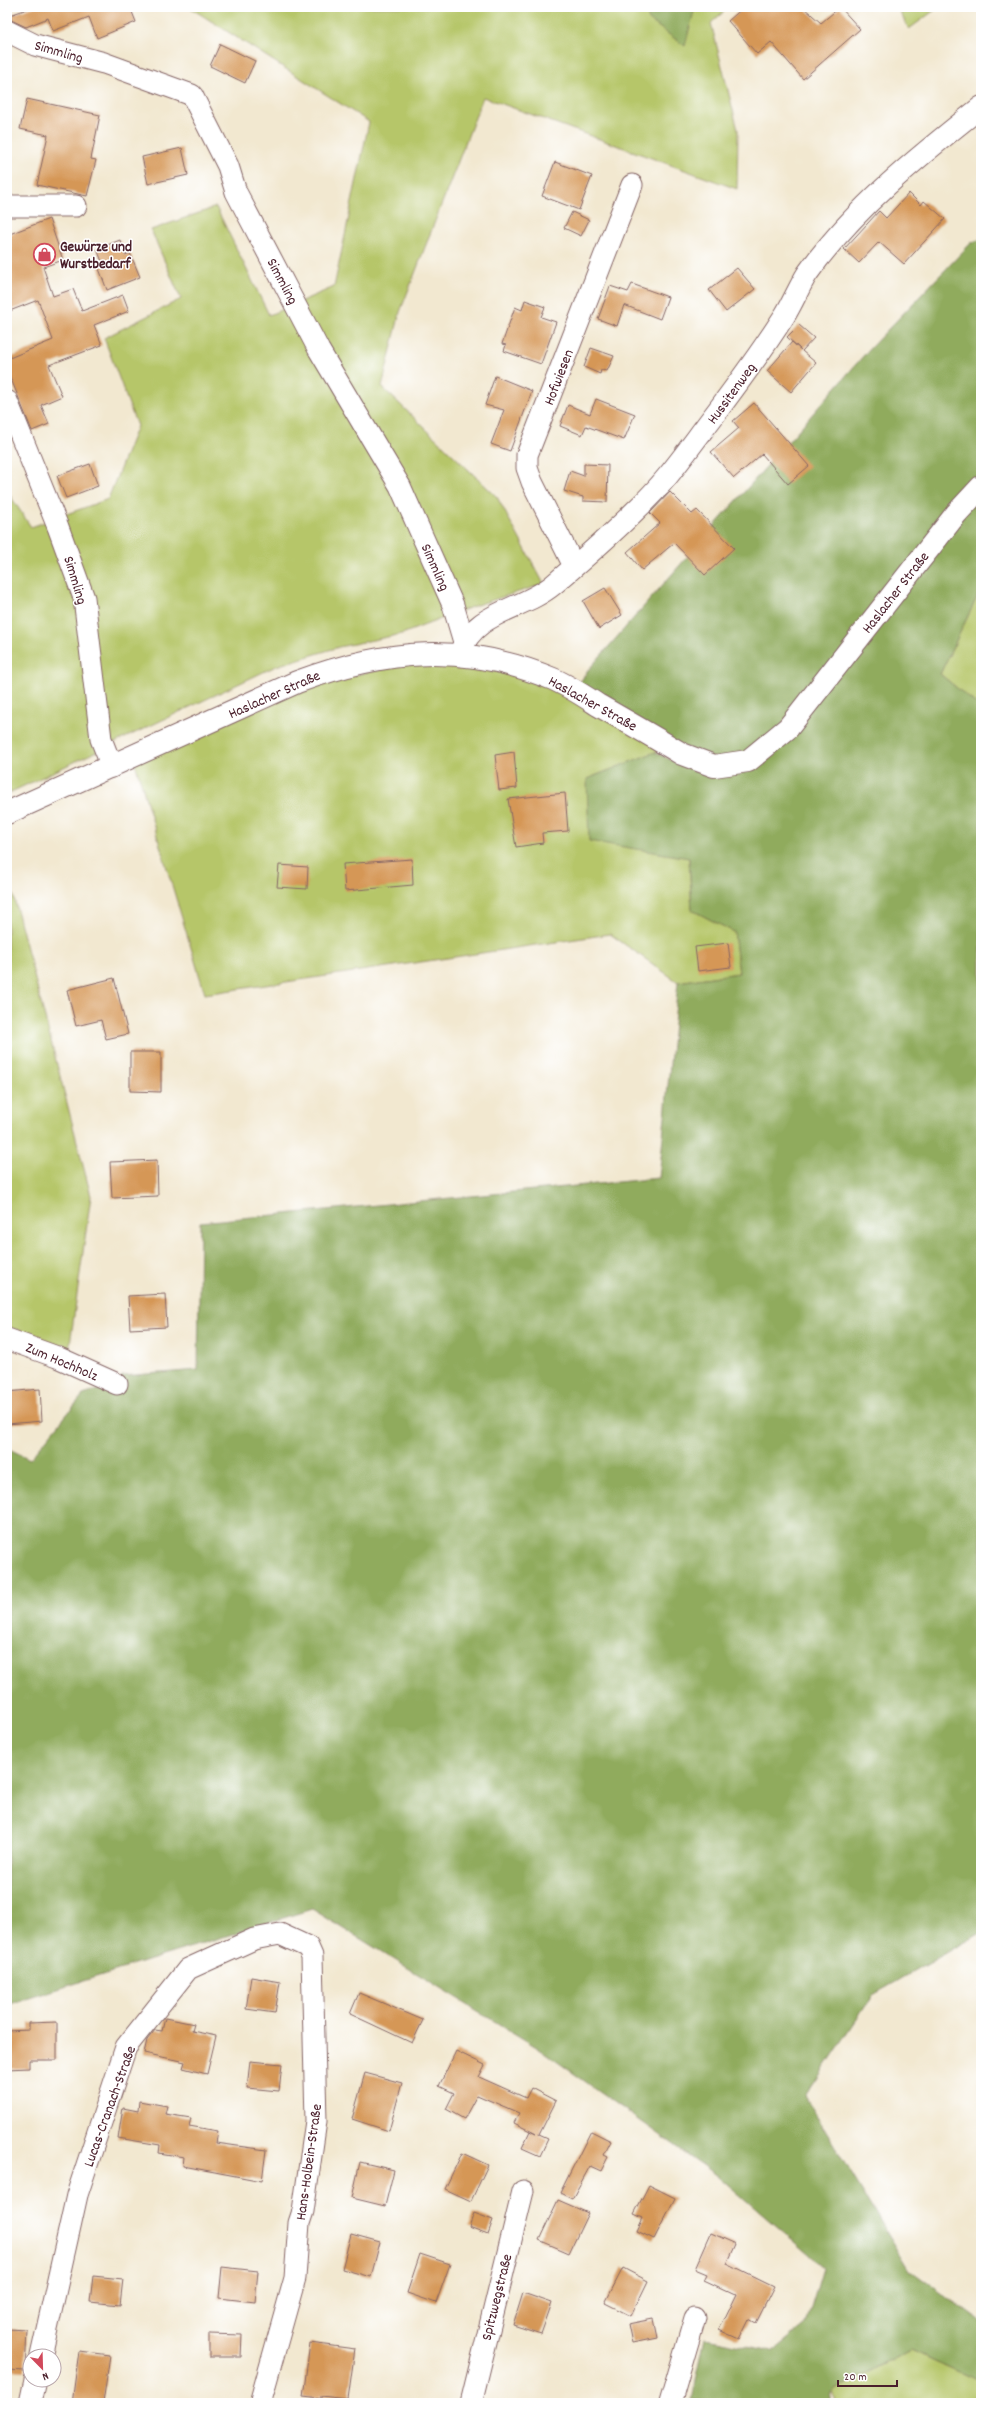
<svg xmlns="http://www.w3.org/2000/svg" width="988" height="2410" font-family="Dekko,sans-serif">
<rect width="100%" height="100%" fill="#fff"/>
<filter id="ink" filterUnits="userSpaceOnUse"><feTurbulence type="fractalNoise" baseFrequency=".025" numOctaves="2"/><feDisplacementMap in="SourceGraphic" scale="8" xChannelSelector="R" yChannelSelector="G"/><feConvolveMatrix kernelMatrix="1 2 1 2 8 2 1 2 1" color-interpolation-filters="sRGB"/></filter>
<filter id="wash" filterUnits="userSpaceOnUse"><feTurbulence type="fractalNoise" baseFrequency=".012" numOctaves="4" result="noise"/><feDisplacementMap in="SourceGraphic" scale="16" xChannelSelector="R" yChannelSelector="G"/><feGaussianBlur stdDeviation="0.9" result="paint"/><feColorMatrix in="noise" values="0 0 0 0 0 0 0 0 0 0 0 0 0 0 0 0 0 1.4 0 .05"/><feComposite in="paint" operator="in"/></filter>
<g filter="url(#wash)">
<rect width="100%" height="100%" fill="#f2e8d0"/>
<!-- green -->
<g fill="#b6c669" stroke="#80724a">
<path d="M 189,7 L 729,7 L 711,23 L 738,130 L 737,189 L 483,97 L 400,312 L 382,387 L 497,497 L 544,584 L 477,605 L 402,634 L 339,647 L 276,666 L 7,794 L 7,491 L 31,527 L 108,499 L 137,426 L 104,338 L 181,299 L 151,230 L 216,207 L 269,315 L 334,287 L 369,122 Z"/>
<path d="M 897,7 L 939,7 L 909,29 Z"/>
<path d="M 981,589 L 981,708 L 940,674 Z"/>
<path d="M 422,661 L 492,670 L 557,689 L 666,748 L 587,779 L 689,858 L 692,910 L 734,932 L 739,973 L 678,982 L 610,934 L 205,994 L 135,763 L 312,684 Z"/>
<path d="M 7,871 L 91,1196 L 69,1351 L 7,1326 Z"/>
<path d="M 911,2350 L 981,2382 L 981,2403 L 836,2403 L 833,2391 Z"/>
</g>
<!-- forest -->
<g fill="#90ab5d" stroke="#6d6544">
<path d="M 645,7 L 695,7 L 685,46 L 649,20 Z"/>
<path d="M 981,239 L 981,480 L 775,733 L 747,754 L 714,762 L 574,691 L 589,669 L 872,346 L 971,243 Z"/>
<path d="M 981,494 L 981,589 L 940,674 L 981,708 L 981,1933 L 873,1995 L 805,2097 L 910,2270 L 981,2322 L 981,2382 L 911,2350 L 833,2391 L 830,2403 L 727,2403 L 692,2400 L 705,2338 L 773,2351 L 806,2324 L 823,2267 L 718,2176 L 538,2048 L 312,1909 L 7,2005 L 7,1448 L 30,1459 L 83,1395 L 117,1384 L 122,1376 L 198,1370 L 200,1222 L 659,1178 L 678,982 L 739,973 L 734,932 L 692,910 L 689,858 L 589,841 L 587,779 L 655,752 C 687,768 706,780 743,773 Z"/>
</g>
<g id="blocks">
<!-- building -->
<g fill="#d59757">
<path d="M 33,7 L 130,7 L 136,22 L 97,38 L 89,17 L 53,31 L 48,18 L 26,27 L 11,20 L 10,15 Z"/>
<path d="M 744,7 L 803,7 L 821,23 L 840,7 L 860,29 L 803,79 L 771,42 L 757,54 L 728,21 Z"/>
<path d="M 220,44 L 255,61 L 245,83 L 210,66 Z"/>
<path d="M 27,99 L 100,115 L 91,159 L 96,160 L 87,196 L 37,185 L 48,135 L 20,129 Z"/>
<path d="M 182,148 L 188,175 L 148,184 L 142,157 Z"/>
<path d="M 555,162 L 592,176 L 579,210 L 542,196 Z"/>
<path d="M 909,193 L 921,205 L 924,201 L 945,219 L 904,264 L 879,242 L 859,263 L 844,249 L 879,211 L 886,218 Z"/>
<path d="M 572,212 L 589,220 L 581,236 L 564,228 Z"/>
<path d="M 49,219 L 63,260 L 43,267 L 53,296 L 73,289 L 82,311 L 123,295 L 129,311 L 94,325 L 102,345 L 49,365 L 62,396 L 41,405 L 49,424 L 32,431 L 7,369 L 7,359 L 53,340 L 38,300 L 7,312 L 7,235 Z"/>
<path d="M 120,240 L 125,255 L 130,253 L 140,277 L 107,290 L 98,266 L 103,264 L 97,249 Z"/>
<path d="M 737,268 L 755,289 L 726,312 L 709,290 Z"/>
<path d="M 632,284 L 668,297 L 660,319 L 624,305 L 617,326 L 598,319 L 610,286 L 628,292 Z"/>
<path d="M 525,300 L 545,307 L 541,317 L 556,322 L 541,364 L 504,351 L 506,345 L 502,344 L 515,307 L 522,310 Z"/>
<path d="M 799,325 L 814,338 L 802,351 L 816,363 L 791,392 L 767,371 L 792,342 L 801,350 L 787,337 Z"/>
<path d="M 591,348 L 614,356 L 607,371 L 601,370 L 600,374 L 584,367 Z"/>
<path d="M 495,376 L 532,391 L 510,451 L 491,444 L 504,410 L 485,405 Z"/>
<path d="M 596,399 L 635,414 L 624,440 L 586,426 L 582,435 L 560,426 L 568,405 L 590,414 Z"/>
<path d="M 754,403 L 809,466 L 788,484 L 762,454 L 734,478 L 711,452 L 739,428 L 733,421 Z"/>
<path d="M 90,464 L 98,486 L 66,498 L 57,476 Z"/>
<path d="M 584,464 L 608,465 L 607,502 L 583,501 L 583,497 L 564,491 L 570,471 L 584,476 Z"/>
<path d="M 670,492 L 692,514 L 697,510 L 734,548 L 705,575 L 674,543 L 642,570 L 627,552 L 660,523 L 650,513 Z"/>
<path d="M 605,588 L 622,615 L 599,629 L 583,601 Z"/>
<path d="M 514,752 L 517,788 L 499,790 L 495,755 Z"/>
<path d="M 565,793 L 568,831 L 542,833 L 543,843 L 516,847 L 508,799 Z"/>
<path d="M 412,859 L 413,885 L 345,891 L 343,864 Z"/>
<path d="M 279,865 L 308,867 L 307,889 L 277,887 Z"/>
<path d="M 728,943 L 731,967 L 698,971 L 695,947 Z"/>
<path d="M 114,978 L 128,1034 L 106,1039 L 101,1020 L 76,1026 L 67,990 Z"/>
<path d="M 130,1052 L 161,1052 L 161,1092 L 130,1091 Z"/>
<path d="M 157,1160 L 158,1196 L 112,1198 L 110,1162 Z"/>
<path d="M 165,1294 L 167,1327 L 130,1329 L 128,1296 Z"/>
<path d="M 40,1389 L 42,1421 L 7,1424 L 7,1392 Z"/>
<path d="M 251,1977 L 280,1982 L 275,2013 L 246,2009 Z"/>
<path d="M 359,1993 L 423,2020 L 412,2043 L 350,2014 Z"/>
<path d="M 165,2018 L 194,2024 L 192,2031 L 216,2036 L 207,2074 L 183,2068 L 185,2062 L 144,2053 L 147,2040 L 155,2030 L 162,2031 Z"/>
<path d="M 57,2022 L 57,2060 L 29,2060 L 29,2068 L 7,2069 L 7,2031 L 29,2030 L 29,2023 Z"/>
<path d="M 456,2051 L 485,2065 L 479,2077 L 526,2098 L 531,2088 L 556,2101 L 539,2135 L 548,2139 L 540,2156 L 522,2148 L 530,2131 L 536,2134 L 514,2123 L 519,2113 L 477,2095 L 464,2119 L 446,2109 L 454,2093 L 439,2086 Z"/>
<path d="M 250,2061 L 282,2064 L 279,2091 L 247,2088 Z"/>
<path d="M 365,2073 L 402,2083 L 389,2131 L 352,2119 Z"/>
<path d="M 139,2101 L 167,2106 L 165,2114 L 191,2118 L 189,2126 L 218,2131 L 216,2143 L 266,2150 L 262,2181 L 183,2166 L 184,2157 L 159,2153 L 160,2145 L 118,2138 L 123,2108 L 138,2111 Z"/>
<path d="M 591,2131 L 611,2141 L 604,2155 L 608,2157 L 601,2171 L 590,2166 L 572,2199 L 560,2193 Z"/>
<path d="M 462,2153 L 488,2165 L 471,2201 L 445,2189 Z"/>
<path d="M 360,2162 L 394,2170 L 385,2206 L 352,2198 Z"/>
<path d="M 649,2185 L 675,2198 L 654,2239 L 637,2231 L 643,2218 L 634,2214 Z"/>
<path d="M 558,2200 L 588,2213 L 569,2253 L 539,2240 Z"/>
<path d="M 474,2213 L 493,2220 L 488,2234 L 469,2227 Z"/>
<path d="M 711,2233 L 736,2244 L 727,2264 L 774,2287 L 756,2323 L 749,2319 L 739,2339 L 719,2330 L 736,2295 L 704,2280 L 707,2274 L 695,2269 Z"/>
<path d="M 351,2234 L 380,2242 L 371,2277 L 342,2269 Z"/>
<path d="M 420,2254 L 450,2264 L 436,2303 L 407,2293 Z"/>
<path d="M 222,2267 L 258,2271 L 255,2302 L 219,2298 Z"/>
<path d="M 623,2268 L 648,2281 L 631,2316 L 605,2303 Z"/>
<path d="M 93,2276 L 123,2279 L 120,2305 L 90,2302 Z"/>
<path d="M 523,2293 L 552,2303 L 541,2334 L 513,2325 Z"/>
<path d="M 653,2319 L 657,2338 L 632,2343 L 628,2324 Z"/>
<path d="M 7,2329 L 27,2330 L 25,2371 L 7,2370 Z"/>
<path d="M 209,2334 L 242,2335 L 241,2357 L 209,2357 Z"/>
<path d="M 310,2343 L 355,2349 L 348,2399 L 321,2396 L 321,2399 L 303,2397 Z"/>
<path d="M 79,2351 L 110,2355 L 103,2403 L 72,2403 Z"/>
</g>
</g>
</g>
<g filter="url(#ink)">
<use href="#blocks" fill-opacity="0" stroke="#856565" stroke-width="1"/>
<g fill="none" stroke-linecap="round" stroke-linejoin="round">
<defs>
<g id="minor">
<path d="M 7,31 L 35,45 L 104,63 L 192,95 L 228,166 L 236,192 L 319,350 L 400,486 L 453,605 L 464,642"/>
<path d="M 7,206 L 76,206"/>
<path d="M 7,401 L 58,527 L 84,598 L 101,739 L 112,767"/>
<path d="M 574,566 L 532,482 L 527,468 L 527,455 L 632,185"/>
<path d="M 460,653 C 474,611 523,610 553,585 C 581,561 610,536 636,510 C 667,481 686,452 712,418 C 737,385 762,351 785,315 C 793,302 799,287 807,274 C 853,209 919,156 981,107"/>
<path d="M 7,1339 L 57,1357 L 117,1384"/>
<path d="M 41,2356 L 77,2195 L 126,2047 L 188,1969 L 254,1939 L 280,1934 L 308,1947 L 312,1956 L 316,2121 L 303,2211 L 299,2223 L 295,2278 L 260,2403"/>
<path d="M 30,2403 L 35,2380"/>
<path d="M 471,2403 L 523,2191"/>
<path d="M 670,2403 L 695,2318"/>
</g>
<path id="tertiary" d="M 7,813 L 297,682 C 386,649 464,642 553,679 C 569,686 584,696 598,705 C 626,721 654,737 682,754 L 714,766 L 748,761 L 788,728 L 956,514 L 981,487"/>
</defs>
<!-- minor casing -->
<use href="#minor" stroke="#856565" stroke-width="23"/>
<!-- tertiary casing -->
<use href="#tertiary" stroke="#856565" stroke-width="24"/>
<!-- minor -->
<use href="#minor" stroke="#fff" stroke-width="21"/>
<!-- tertiary -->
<use href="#tertiary" stroke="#fff" stroke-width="22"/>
</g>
</g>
<!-- icons -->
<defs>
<symbol id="shop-ring" viewBox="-11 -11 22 22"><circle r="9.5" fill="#fff" stroke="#d1495b" stroke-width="1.5"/><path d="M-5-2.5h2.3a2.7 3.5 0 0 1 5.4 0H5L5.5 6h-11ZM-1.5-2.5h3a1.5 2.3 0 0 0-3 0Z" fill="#d1495b"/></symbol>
</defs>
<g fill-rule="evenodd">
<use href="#shop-ring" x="32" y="242" width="25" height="25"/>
</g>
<g text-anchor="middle" stroke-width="3" stroke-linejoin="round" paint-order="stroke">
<!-- street labels -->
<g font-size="15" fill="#4a1f2b" stroke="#fff">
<text transform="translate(59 51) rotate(16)" y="5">Simmling</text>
<text transform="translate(283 281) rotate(62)" y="5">Simmling</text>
<text transform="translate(558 377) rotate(-69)" y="5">Hofwiesen</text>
<text transform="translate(731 393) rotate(-54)" y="5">Hussitenweg</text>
<text transform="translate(436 567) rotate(66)" y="5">Simmling</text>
<text transform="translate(76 580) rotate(73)" y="5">Simmling</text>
<text transform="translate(895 592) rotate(-52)" y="5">Haslacher Straße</text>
<text transform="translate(274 694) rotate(-24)" y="5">Haslacher Straße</text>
<text transform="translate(593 703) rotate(29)" y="5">Haslacher Straße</text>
<text transform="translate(62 1361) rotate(23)" y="5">Zum Hochholz</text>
<text transform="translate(109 2106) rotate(-70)" y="5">Lucas-Cranach-Straße</text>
<text transform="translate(308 2162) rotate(-82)" y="5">Hans-Holbein-Straße</text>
<text transform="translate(496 2297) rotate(-76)" y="5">Spitzwegstraße</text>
</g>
<!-- poi labels -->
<g font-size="15" font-weight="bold" fill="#4a1f2b" stroke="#fff" text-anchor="start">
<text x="60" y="251">Gewürze und<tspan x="60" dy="17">Wurstbedarf</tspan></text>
</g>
</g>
<!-- margin -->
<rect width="988" height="2410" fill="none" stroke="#fff" stroke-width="24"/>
<!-- north arrow -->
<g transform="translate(42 2368) rotate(157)"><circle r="19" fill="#ffffff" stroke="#b7a5aa"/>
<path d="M0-3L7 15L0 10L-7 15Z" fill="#d1495b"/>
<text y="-6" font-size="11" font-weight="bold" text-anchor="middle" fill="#4a1f2b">N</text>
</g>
<!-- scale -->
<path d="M838 2380v6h59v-6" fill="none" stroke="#4a1f2b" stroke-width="2"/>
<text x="844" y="2380" font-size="12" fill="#4a1f2b" stroke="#ffffff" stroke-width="3" paint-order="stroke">20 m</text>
</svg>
